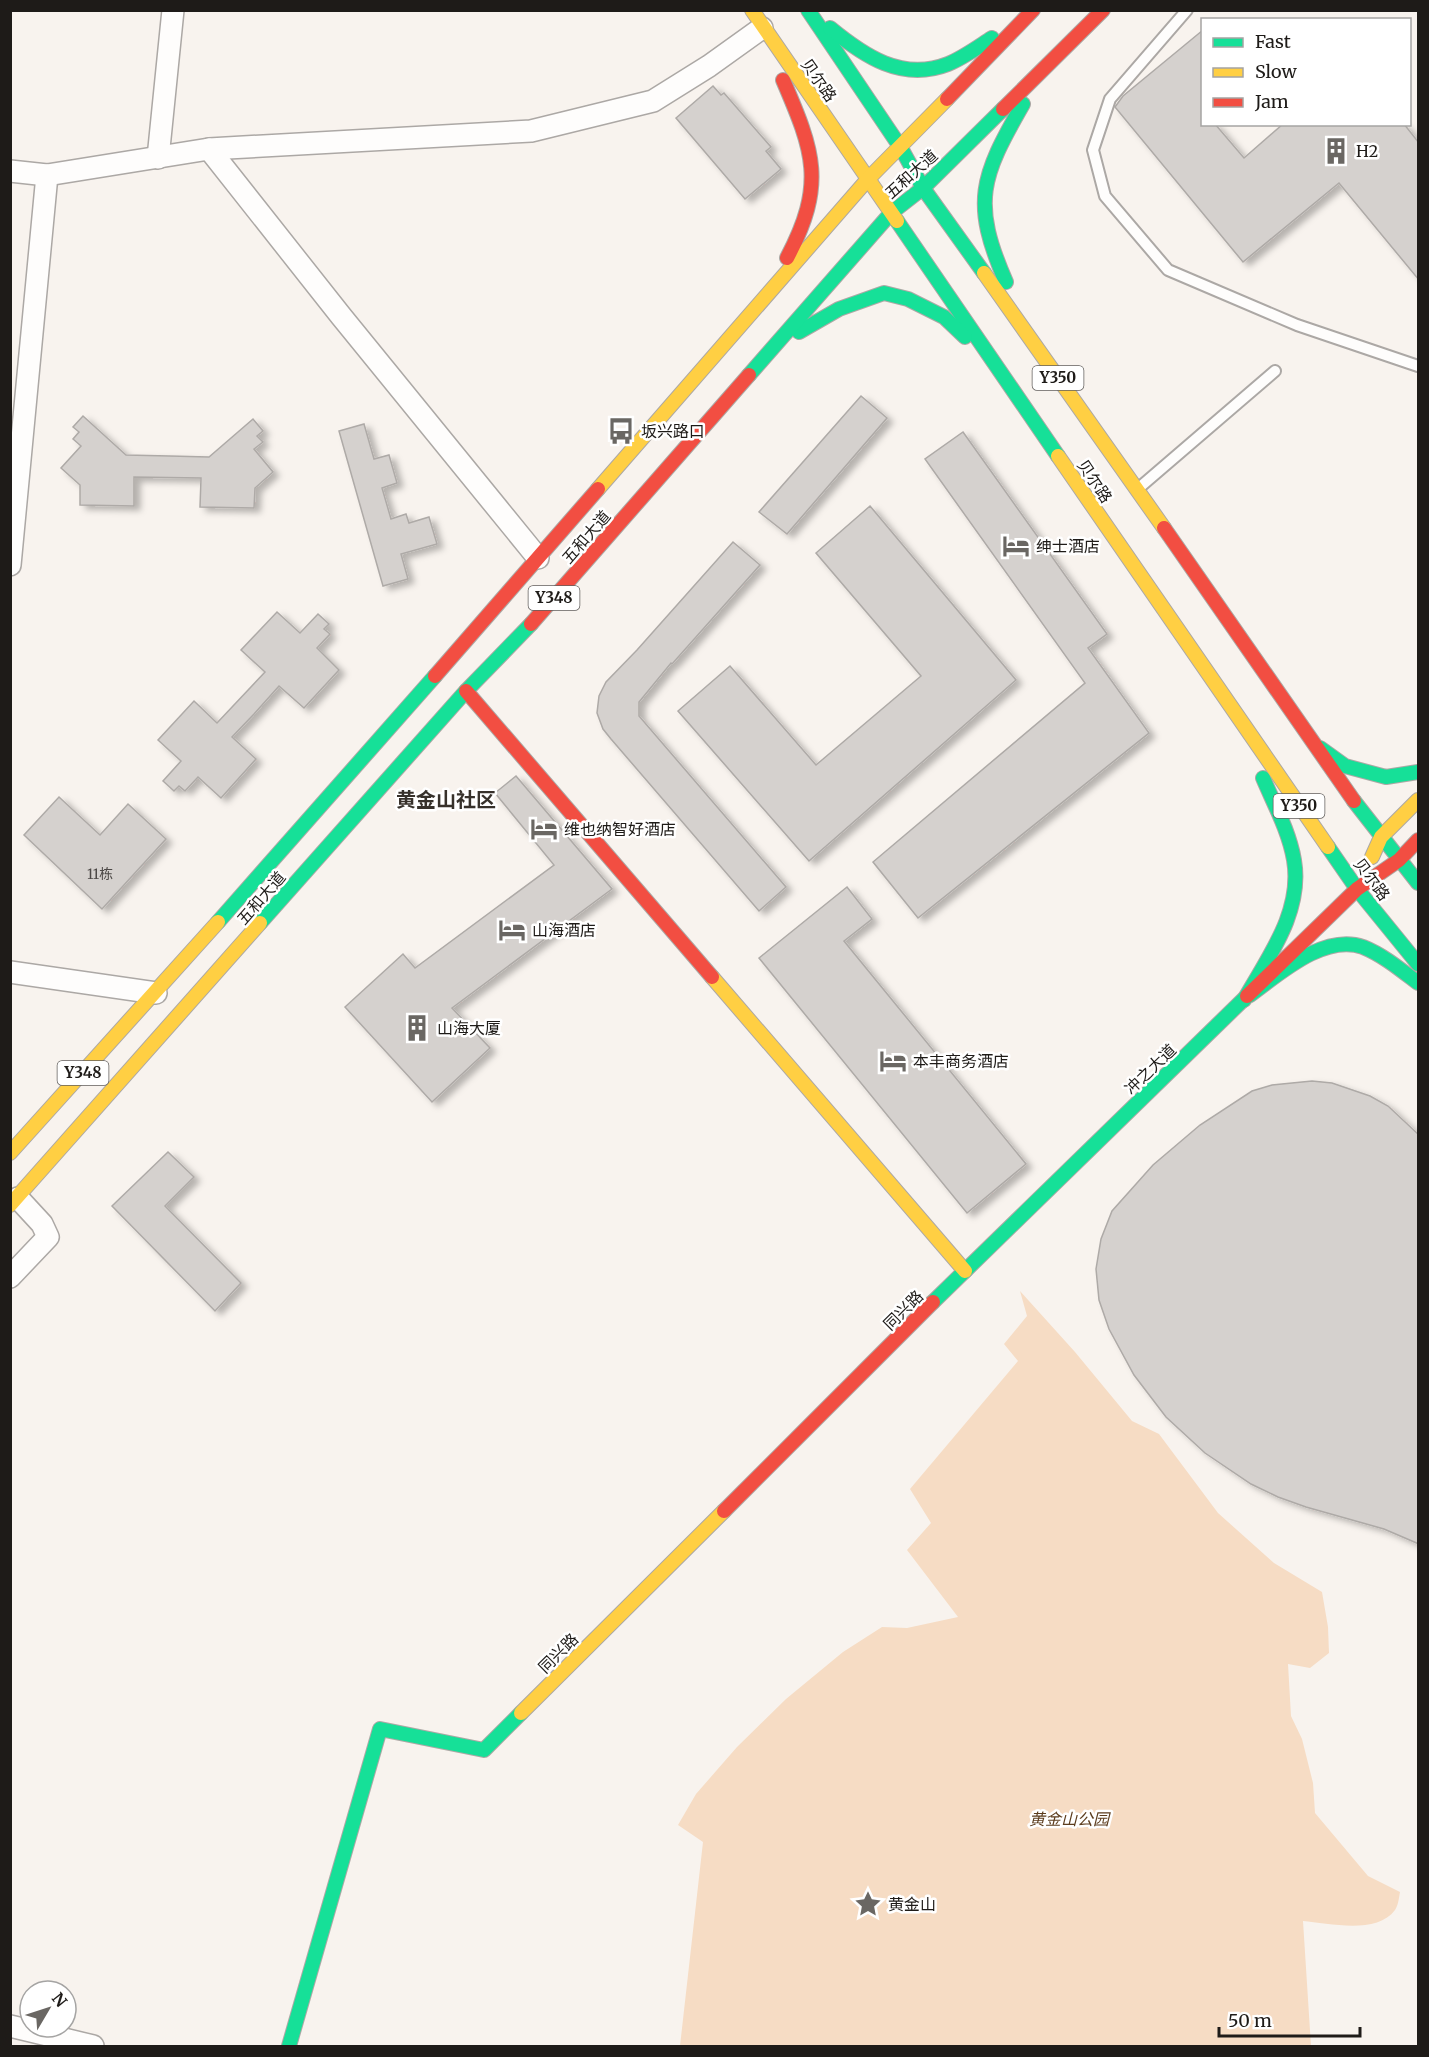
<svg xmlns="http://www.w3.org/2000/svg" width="1429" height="2057" font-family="Merriweather,'Noto Sans SC',serif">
<defs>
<filter id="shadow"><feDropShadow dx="6" dy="4" stdDeviation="3" flood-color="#0004"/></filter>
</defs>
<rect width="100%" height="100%" fill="#f8f3ee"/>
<!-- green -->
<path fill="#f6dcc4" d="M 1020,1291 L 1075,1352 L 1132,1421 L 1159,1434 L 1218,1513 L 1274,1563 L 1322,1592 L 1328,1627 L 1329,1653 L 1310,1668 L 1288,1664 L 1291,1716 L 1302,1739 L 1313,1783 L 1315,1813 L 1368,1876 L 1400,1892 C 1399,1898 1398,1906 1395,1910 C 1377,1935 1328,1923 1303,1921 L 1311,2046 L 680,2046 L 703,1842 L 678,1825 L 696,1794 L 737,1747 L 786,1699 L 843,1652 L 882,1627 L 907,1628 L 958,1617 L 907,1550 L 931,1523 L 910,1489 L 1018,1361 L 1004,1344 L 1027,1316 Z"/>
<!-- building -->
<g fill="#d5d1ce" stroke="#aeaaa7" stroke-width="1.5" filter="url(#shadow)">
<path d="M 1203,30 L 1203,124 L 1215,124 L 1244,158 L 1283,124 L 1404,124 L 1419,143 L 1419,280 L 1339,183 L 1243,262 L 1115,107 L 1123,96 Z"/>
<path d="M 713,86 L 721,95 L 724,93 L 771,147 L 766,151 L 781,169 L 745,199 L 676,118 Z"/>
<path d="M 861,396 L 887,418 L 787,534 L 759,512 Z"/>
<path d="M 83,416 L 126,455 L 170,456 L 209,457 L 253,419 L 263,431 L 257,436 L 263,442 L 254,449 L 273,472 L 255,488 L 254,508 L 200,507 L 201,478 L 134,477 L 134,506 L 80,505 L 80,485 L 61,468 L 81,446 L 73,439 L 79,432 L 73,427 Z"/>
<path d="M 364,424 L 374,459 L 389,455 L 397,483 L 382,488 L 391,519 L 406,514 L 409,523 L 429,517 L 437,544 L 401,554 L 408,579 L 383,586 L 339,431 Z"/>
<path d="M 963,432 L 1107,634 L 1088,648 L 1149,733 L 918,918 L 873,862 L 1085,683 L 925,459 Z"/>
<path d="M 870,506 L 1016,680 L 809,861 L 678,711 L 730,666 L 816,765 L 921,676 L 816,553 Z"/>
<path d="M 733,542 L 760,565 L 672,664 L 671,663 L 639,702 L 639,716 L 786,887 L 759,911 L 611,739 L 603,729 L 597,713 L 599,696 L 606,682 L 637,650 Z"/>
<path d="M 277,612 L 300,633 L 318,614 L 329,624 L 324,629 L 330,634 L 317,648 L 339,670 L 304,708 L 279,686 L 254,714 L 232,737 L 256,759 L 221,798 L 198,777 L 185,791 L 179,786 L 174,791 L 163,781 L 181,761 L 158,740 L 194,701 L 217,723 L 265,672 L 241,650 Z"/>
<path d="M 516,776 L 612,889 L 452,1008 L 490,1048 L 432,1102 L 345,1007 L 403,954 L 415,968 L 554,865 L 495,793 Z"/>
<path d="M 59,797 L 100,835 L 128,804 L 166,839 L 102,909 L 24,835 Z"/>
<path d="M 847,887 L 872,919 L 844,941 L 1026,1164 L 967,1213 L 759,958 Z"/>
<path d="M 1312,1081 L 1332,1083 L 1370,1096 L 1388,1106 L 1419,1135 L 1419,1544 L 1384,1529 L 1306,1507 L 1278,1497 L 1251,1484 L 1205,1453 L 1166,1417 L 1134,1375 L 1109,1329 L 1099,1300 L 1096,1269 L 1101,1239 L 1112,1211 L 1153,1165 L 1200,1125 L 1252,1091 L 1272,1085 Z"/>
<path d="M 168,1152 L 194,1177 L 165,1206 L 241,1283 L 215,1311 L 112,1206 Z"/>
</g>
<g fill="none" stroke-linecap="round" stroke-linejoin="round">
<defs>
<g id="lane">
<path d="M 1187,10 L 1110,99 L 1093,150 L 1105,196 L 1168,270 L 1297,325 L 1418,366"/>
<path d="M 1140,487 L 1275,371"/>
</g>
<g id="street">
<path d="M 209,149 L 341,316 L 538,558"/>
<path d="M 158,158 L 173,10"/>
<path d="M 10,171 L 47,175 L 209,149 L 531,131 L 653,101 L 709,66 L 762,28"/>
<path d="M 10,565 L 47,175"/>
<path d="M 10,972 L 156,993"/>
<path d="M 10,1277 L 48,1237 L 42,1224 L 18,1198"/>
<path d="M 10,2026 L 93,2046"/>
</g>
<g id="fast">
<path d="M 808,10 L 901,148 L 923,188 L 984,273"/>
<path d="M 830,28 C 864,56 902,82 948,64 C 963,58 978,47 992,38"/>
<path d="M 897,221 L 1058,456"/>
<path d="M 1006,282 C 971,202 981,177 1023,104"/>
<path d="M 799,332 L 839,309 L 884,293 L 908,299 L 944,317 L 965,337"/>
<path d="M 749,375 L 891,213 L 923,188 L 1003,109"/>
<path d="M 1320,748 L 1345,766 L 1386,777 L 1418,772"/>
<path d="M 1354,801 L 1418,883"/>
<path d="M 1328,847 L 1357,889 L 1418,964"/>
<path d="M 218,922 L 435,676"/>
<path d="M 260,923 L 466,691 L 531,624"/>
<path d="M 1250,995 C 1279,974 1324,933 1363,947 C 1383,955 1401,970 1418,983"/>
<path d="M 1244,1000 C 1268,957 1303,912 1294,860 C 1289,831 1274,804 1263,778"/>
<path d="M 933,1302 L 1247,996"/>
<path d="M 289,2046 L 380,1729 L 484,1750 L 521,1713"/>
</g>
<g id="slow">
<path d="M 752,10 L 897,221"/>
<path d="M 984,273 L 1164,528"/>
<path d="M 1058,456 L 1328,847"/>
<path d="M 598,489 L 868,179 L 947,99"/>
<path d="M 1372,857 L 1381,837 L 1418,800"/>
<path d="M 712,977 L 965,1271"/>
<path d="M 10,1153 L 218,922"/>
<path d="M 10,1205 L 260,923"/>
<path d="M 521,1713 L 724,1511"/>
</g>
<g id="jam">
<path d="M 783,80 C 814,152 826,184 787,258"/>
<path d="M 947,99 L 1033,10"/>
<path d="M 1003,109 L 1103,10"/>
<path d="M 1164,528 L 1354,801"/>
<path d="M 531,624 L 749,375"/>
<path d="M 435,676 L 598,489"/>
<path d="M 466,691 L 712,977"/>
<path d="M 1247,996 L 1357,889 L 1399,860 L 1418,840"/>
<path d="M 724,1511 L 933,1302"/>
</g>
</defs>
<!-- lane casing -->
<use href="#lane" stroke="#aca8a5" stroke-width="14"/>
<!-- street casing -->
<use href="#street" stroke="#aca8a5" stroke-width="24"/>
<!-- fast casing -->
<use href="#fast" stroke="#aca8a5" stroke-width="16"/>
<!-- slow casing -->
<use href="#slow" stroke="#aca8a5" stroke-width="16"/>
<!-- jam casing -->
<use href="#jam" stroke="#aca8a5" stroke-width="16"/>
<!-- lane -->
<use href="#lane" stroke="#fefdfc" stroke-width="10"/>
<!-- street -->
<use href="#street" stroke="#fefdfc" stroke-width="21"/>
<!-- fast -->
<use href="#fast" stroke="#16e098" stroke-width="14"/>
<!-- slow -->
<use href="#slow" stroke="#ffcf43" stroke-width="14"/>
<!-- jam -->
<use href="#jam" stroke="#f24e42" stroke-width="14"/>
</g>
<!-- icons -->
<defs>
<symbol id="building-bare" viewBox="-9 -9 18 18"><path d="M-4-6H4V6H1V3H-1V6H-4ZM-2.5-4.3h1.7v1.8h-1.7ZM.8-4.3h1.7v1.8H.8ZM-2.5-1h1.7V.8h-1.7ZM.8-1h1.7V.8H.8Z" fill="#6a6763" stroke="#fff" stroke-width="2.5" paint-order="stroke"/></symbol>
<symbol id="bus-bare" viewBox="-9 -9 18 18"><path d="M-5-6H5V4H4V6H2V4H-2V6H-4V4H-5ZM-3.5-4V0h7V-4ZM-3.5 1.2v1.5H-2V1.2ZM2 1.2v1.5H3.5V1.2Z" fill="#6a6763" stroke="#fff" stroke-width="2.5" paint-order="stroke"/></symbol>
<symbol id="hotel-bare" viewBox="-9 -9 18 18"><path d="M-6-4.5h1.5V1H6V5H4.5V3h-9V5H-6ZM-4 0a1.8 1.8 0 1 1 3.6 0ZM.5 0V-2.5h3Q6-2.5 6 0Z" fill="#6a6763" stroke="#fff" stroke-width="2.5" paint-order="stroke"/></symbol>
<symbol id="sight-bare" viewBox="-9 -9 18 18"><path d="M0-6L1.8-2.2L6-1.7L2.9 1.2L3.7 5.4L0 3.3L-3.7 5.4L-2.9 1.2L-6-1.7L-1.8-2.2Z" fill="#6a6763" stroke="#fff" stroke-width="2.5" paint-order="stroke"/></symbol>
</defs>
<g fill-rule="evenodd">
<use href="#building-bare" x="1317" y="132" width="38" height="38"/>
<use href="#bus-bare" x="602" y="412" width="38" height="38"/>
<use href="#hotel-bare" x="997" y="527" width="38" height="38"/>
<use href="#hotel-bare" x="525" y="810" width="38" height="38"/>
<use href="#hotel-bare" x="493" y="911" width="38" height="38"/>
<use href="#building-bare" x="398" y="1009" width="38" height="38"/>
<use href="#hotel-bare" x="874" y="1042" width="38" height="38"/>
<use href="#sight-bare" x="849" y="1885" width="38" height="38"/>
</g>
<g text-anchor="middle" stroke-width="5" stroke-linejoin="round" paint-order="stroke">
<!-- number labels -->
<g font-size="14" fill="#4c4846">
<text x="100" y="879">11栋</text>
</g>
<!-- shield labels -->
<g fill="#fff" stroke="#625f5d" stroke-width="1.5">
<rect x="1032.5" y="366" width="51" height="24" rx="4.5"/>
<rect x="528.5" y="586" width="51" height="24" rx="4.5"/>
<rect x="1273.5" y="794" width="51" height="24" rx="4.5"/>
<rect x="57.5" y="1061" width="51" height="24" rx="4.5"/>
</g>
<g font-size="15" font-weight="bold" fill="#1e1b18">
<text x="1058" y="383">Y350</text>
<text x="554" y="603">Y348</text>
<text x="1299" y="811">Y350</text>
<text x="83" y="1078">Y348</text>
</g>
<!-- street labels -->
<g font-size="16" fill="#1e1b18" stroke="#fff">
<text transform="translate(819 80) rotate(55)" y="6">贝尔路</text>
<text transform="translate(911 174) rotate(-42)" y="6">五和大道</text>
<text transform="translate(1095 481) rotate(56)" y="6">贝尔路</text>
<text transform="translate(586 537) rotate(-49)" y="6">五和大道</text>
<text transform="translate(1372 879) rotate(53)" y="6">贝尔路</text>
<text transform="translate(261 898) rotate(-49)" y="6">五和大道</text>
<text transform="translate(1150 1069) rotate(-44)" y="6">冲之大道</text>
<text transform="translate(903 1310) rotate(-45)" y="6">同兴路</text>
<text transform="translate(558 1653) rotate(-45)" y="6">同兴路</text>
</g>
<!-- poi labels -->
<g font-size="16" fill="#1e1b18" stroke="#fff" text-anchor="start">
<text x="1356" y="157">H2</text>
<text x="641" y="437">坂兴路口</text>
<text x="1036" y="552">绅士酒店</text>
<text x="564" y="835">维也纳智好酒店</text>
<text x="532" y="936">山海酒店</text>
<text x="437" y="1034">山海大厦</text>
<text x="913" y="1067">本丰商务酒店</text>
<text x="888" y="1910">黄金山</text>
</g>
<!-- park labels -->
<g font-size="16" font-style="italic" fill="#5c3d1e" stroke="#fff">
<text x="1069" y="1825">黄金山公园</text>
</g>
<!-- quarter labels -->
<g font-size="20" font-weight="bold" fill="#37312b" stroke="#fff">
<text x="446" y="807">黄金山社区</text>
</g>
</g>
<!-- border -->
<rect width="1429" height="2057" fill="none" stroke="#1e1b18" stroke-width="24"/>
<!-- legend -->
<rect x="1201" y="18" width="210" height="108" fill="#ffffff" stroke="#a5a4a3" stroke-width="1.5"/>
<rect x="1213" y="38" width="30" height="9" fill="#16e098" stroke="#a5a4a3" stroke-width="1.5"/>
<text x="1255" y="48" font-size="18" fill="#1e1b18">Fast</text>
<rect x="1213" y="68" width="30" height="9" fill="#ffcf43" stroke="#a5a4a3" stroke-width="1.5"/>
<text x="1255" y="78" font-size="18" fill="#1e1b18">Slow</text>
<rect x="1213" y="98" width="30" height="9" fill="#f24e42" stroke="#a5a4a3" stroke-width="1.5"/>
<text x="1255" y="108" font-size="18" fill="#1e1b18">Jam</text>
<!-- north arrow -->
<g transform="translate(48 2009) rotate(51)"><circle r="28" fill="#ffffff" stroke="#a5a4a3" stroke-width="1.5"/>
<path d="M0-4.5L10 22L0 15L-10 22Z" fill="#6a6763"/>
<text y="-9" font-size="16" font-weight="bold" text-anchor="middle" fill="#1e1b18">N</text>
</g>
<!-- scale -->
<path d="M1219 2027v9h141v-9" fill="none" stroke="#1e1b18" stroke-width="3"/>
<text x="1228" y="2027" font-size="18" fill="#1e1b18" stroke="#ffffff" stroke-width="4.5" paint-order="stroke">50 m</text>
</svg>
